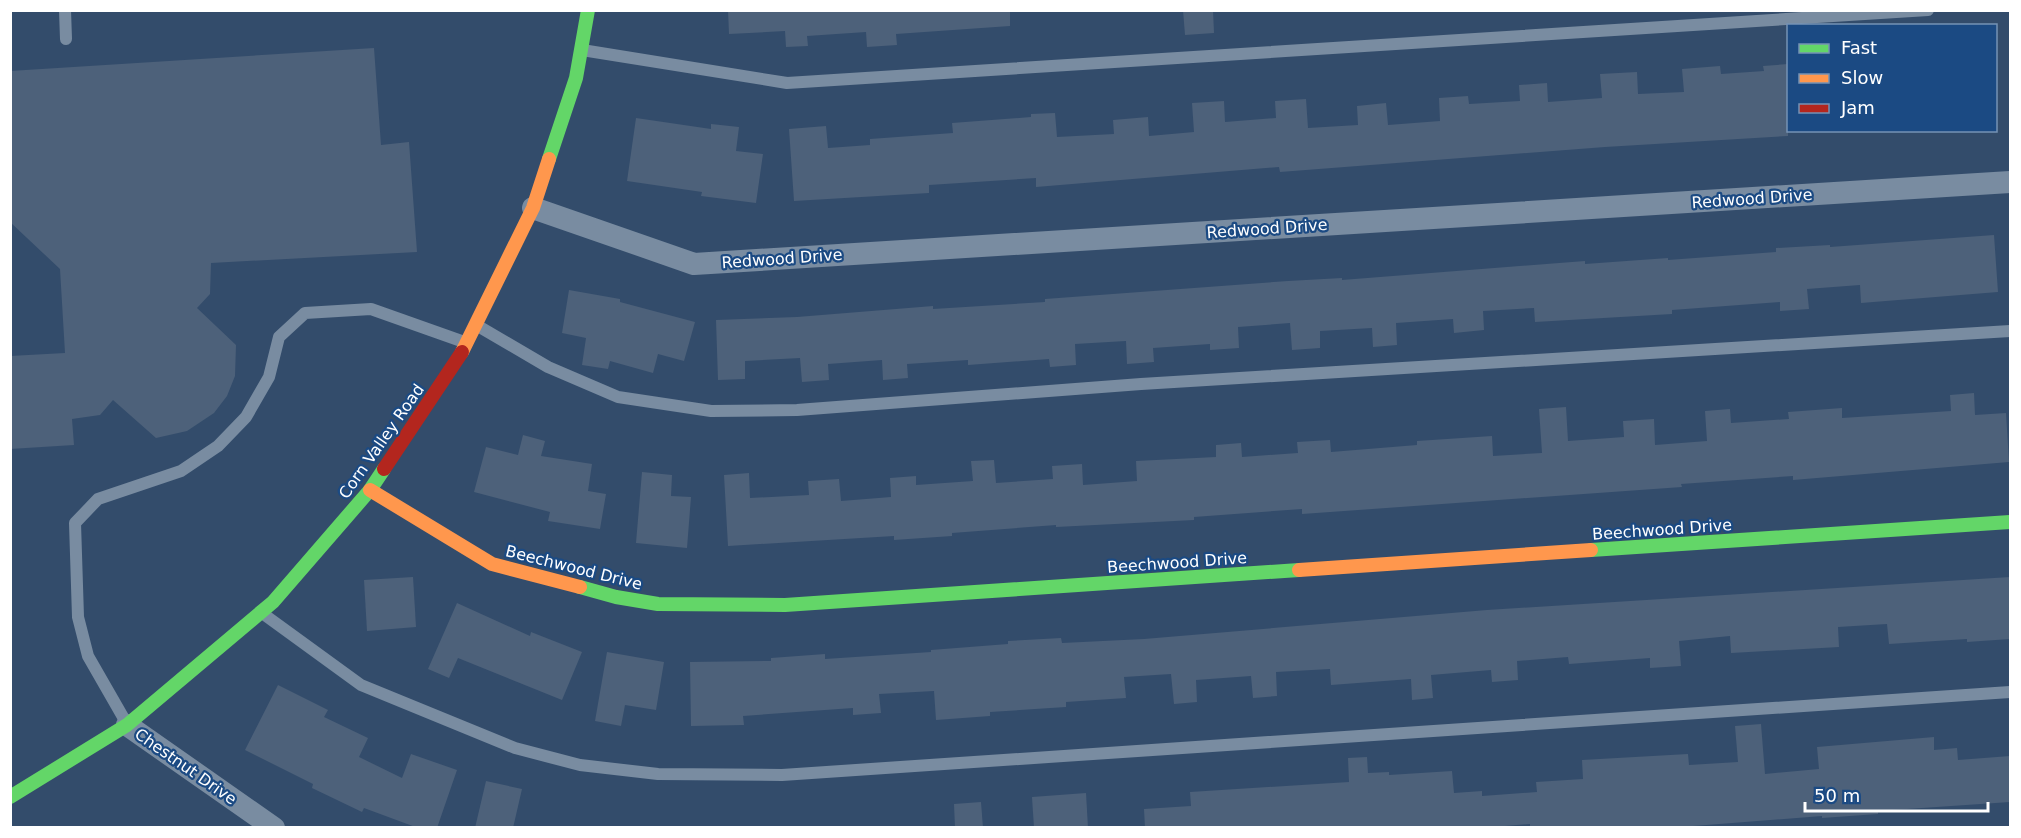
<svg xmlns="http://www.w3.org/2000/svg" width="2021" height="838" font-family="'DejaVu Sans',sans-serif">
<rect width="100%" height="100%" fill="#334c6b"/>
<!-- building -->
<g fill="#4d617a">
<path d="M 728,10 L 1010,10 L 1010,26 L 896,34 L 897,45 L 867,47 L 866,32 L 807,36 L 808,46 L 786,47 L 785,31 L 729,34 Z"/>
<path d="M 1183,10 L 1213,10 L 1214,33 L 1185,35 Z"/>
<path d="M 374,48 L 381,145 L 409,142 L 417,252 L 211,263 L 210,294 L 197,308 L 236,345 L 235,376 L 227,396 L 214,413 L 187,431 L 156,438 L 113,400 L 100,415 L 72,419 L 74,445 L 10,449 L 10,356 L 65,353 L 60,269 L 10,222 L 10,71 Z"/>
<path d="M 1788,64 L 1788,136 L 1605,147 L 1280,172 L 1279,167 L 1036,187 L 1036,178 L 929,185 L 929,193 L 794,201 L 789,129 L 826,126 L 828,148 L 870,145 L 870,139 L 953,133 L 952,123 L 1031,117 L 1031,114 L 1055,113 L 1057,137 L 1114,134 L 1113,120 L 1148,117 L 1149,136 L 1194,132 L 1192,103 L 1224,101 L 1225,122 L 1276,118 L 1275,101 L 1306,99 L 1308,128 L 1358,125 L 1357,106 L 1386,103 L 1388,125 L 1440,121 L 1439,98 L 1468,96 L 1469,104 L 1520,101 L 1519,85 L 1547,83 L 1548,102 L 1602,98 L 1600,74 L 1637,72 L 1638,94 L 1684,92 L 1682,69 L 1720,66 L 1721,74 L 1764,71 L 1763,66 Z"/>
<path d="M 636,118 L 711,129 L 711,124 L 739,127 L 736,151 L 763,154 L 756,203 L 701,196 L 702,192 L 627,181 Z"/>
<path d="M 1994,235 L 1998,292 L 1861,303 L 1860,285 L 1807,289 L 1809,309 L 1780,311 L 1780,302 L 1672,310 L 1672,314 L 1535,322 L 1534,308 L 1483,311 L 1484,330 L 1454,333 L 1453,319 L 1396,323 L 1397,345 L 1373,347 L 1372,328 L 1320,331 L 1320,348 L 1292,350 L 1290,323 L 1238,327 L 1239,348 L 1210,350 L 1210,344 L 1153,348 L 1154,362 L 1127,364 L 1126,341 L 1075,344 L 1076,365 L 1050,367 L 1049,359 L 968,365 L 968,360 L 907,364 L 908,378 L 883,380 L 882,360 L 828,364 L 829,380 L 802,382 L 800,358 L 745,361 L 745,379 L 718,380 L 716,320 L 797,317 L 933,306 L 933,309 L 1045,302 L 1045,299 L 1288,281 L 1342,278 L 1342,280 L 1585,261 L 1585,264 L 1668,258 L 1668,260 L 1776,252 L 1776,248 L 1830,245 L 1830,247 Z"/>
<path d="M 569,290 L 620,299 L 620,302 L 695,322 L 684,361 L 658,354 L 653,373 L 610,361 L 608,369 L 582,365 L 586,338 L 562,333 Z"/>
<path d="M 1974,393 L 1975,415 L 2006,413 L 2009,462 L 1793,480 L 1793,476 L 1681,484 L 1682,487 L 1302,514 L 1302,509 L 1194,517 L 1194,520 L 1056,527 L 1056,525 L 952,533 L 952,536 L 894,540 L 894,536 L 728,546 L 724,475 L 749,473 L 750,498 L 809,495 L 808,481 L 839,479 L 841,501 L 891,497 L 890,478 L 916,476 L 916,485 L 973,481 L 971,461 L 994,460 L 996,483 L 1053,479 L 1052,466 L 1082,464 L 1083,485 L 1137,481 L 1136,461 L 1216,457 L 1216,445 L 1241,443 L 1242,457 L 1298,453 L 1297,442 L 1330,440 L 1331,452 L 1417,445 L 1417,441 L 1492,436 L 1493,456 L 1542,453 L 1539,409 L 1566,407 L 1568,441 L 1624,437 L 1623,421 L 1654,419 L 1655,445 L 1707,441 L 1705,411 L 1730,409 L 1731,423 L 1789,419 L 1788,412 L 1842,408 L 1842,418 L 1951,411 L 1950,395 Z"/>
<path d="M 523,435 L 545,441 L 541,456 L 592,464 L 588,491 L 606,494 L 600,529 L 548,521 L 550,512 L 474,492 L 486,447 L 518,455 Z"/>
<path d="M 642,472 L 672,475 L 671,496 L 691,497 L 687,548 L 636,543 Z"/>
<path d="M 413,577 L 416,627 L 367,631 L 364,580 Z"/>
<path d="M 2010,577 L 2010,639 L 1967,642 L 1967,639 L 1889,644 L 1887,624 L 1838,627 L 1839,647 L 1731,653 L 1730,636 L 1679,641 L 1681,666 L 1650,668 L 1650,658 L 1569,664 L 1568,657 L 1517,661 L 1518,680 L 1492,682 L 1491,670 L 1431,675 L 1433,698 L 1412,700 L 1411,679 L 1331,685 L 1330,669 L 1276,672 L 1277,696 L 1253,698 L 1251,676 L 1196,680 L 1197,702 L 1174,704 L 1171,674 L 1124,677 L 1126,698 L 1066,702 L 1066,707 L 990,712 L 990,716 L 936,720 L 934,691 L 879,694 L 881,713 L 853,715 L 853,708 L 743,716 L 744,725 L 691,726 L 690,662 L 771,661 L 771,658 L 825,654 L 825,659 L 931,652 L 931,650 L 1008,644 L 1008,641 L 1061,638 L 1062,643 L 1144,639 L 1487,610 Z"/>
<path d="M 457,603 L 530,636 L 531,632 L 582,652 L 562,700 L 458,658 L 449,678 L 428,669 Z"/>
<path d="M 607,652 L 664,662 L 656,710 L 625,705 L 621,726 L 595,721 Z"/>
<path d="M 278,685 L 328,710 L 324,717 L 368,738 L 359,757 L 402,778 L 411,754 L 457,770 L 437,828 L 418,828 L 364,808 L 362,812 L 312,788 L 313,784 L 245,750 Z"/>
<path d="M 1761,724 L 1765,774 L 1819,769 L 1817,747 L 1934,737 L 1934,750 L 1957,748 L 1958,760 L 2010,756 L 2010,802 L 1878,811 L 1878,814 L 1822,818 L 1822,816 L 1668,828 L 1530,828 L 1530,824 L 1481,828 L 1145,828 L 1144,809 L 1191,806 L 1190,792 L 1349,782 L 1348,758 L 1367,757 L 1368,773 L 1389,772 L 1389,775 L 1452,771 L 1454,793 L 1482,791 L 1482,796 L 1537,792 L 1536,782 L 1583,779 L 1582,760 L 1688,754 L 1689,765 L 1738,762 L 1735,726 Z"/>
<path d="M 486,781 L 522,789 L 513,828 L 475,828 Z"/>
<path d="M 1086,793 L 1088,828 L 1034,828 L 1032,797 Z"/>
<path d="M 981,802 L 983,828 L 955,828 L 954,804 Z"/>
</g>
<g fill="none" stroke-linecap="round" stroke-linejoin="round">
<!-- lane -->
<g stroke="#798ca1" stroke-width="12">
<path d="M 65,10 L 66,39"/>
<path d="M 582,50 L 787,83 L 1928,10"/>
<path d="M 478,326 L 548,367 L 618,397 L 711,411 L 797,410 L 1141,384 L 2010,331"/>
<path d="M 262,613 L 361,685 L 515,748 L 580,765 L 658,774 L 782,775 L 2010,692"/>
<path d="M 127,724 L 88,656 L 78,617 L 75,523 L 98,499 L 181,471 L 218,446 L 246,417 L 269,377 L 279,337 L 305,313 L 371,309 L 467,343"/>
</g>
<!-- street -->
<g stroke="#798ca1" stroke-width="22">
<path d="M 533,208 L 694,264 L 2010,182"/>
<path d="M 127,725 L 274,828"/>
</g>
<!-- fast -->
<g stroke="#63d668" stroke-width="14">
<path d="M 549,159 L 576,78 L 588,10"/>
<path d="M 1591,550 L 2010,522"/>
<path d="M 580,587 L 616,597 L 658,604 L 785,605 L 1299,570"/>
<path d="M 10,797 L 127,725 L 273,602 L 370,490 L 384,469"/>
</g>
<!-- slow -->
<g stroke="#ff974d" stroke-width="14">
<path d="M 462,352 L 533,208 L 549,159"/>
<path d="M 370,490 L 492,564 L 580,587"/>
<path d="M 1299,570 L 1591,550"/>
</g>
<!-- jam -->
<path stroke="#b3261e" stroke-width="14" d="M 384,469 L 462,352"/>
</g>
<g text-anchor="middle" stroke-width="4.5" stroke-linejoin="round" paint-order="stroke">
<!-- street labels -->
<g font-size="16" fill="#fff" stroke="#1b4a83">
<text transform="translate(1752 198) rotate(-4)" y="6">Redwood Drive</text>
<text transform="translate(1267 228) rotate(-4)" y="6">Redwood Drive</text>
<text transform="translate(782 258) rotate(-4)" y="6">Redwood Drive</text>
<text transform="translate(381 441) rotate(-55)" y="6">Corn Valley Road</text>
<text transform="translate(1662 529) rotate(-4)" y="6">Beechwood Drive</text>
<text transform="translate(1177 562) rotate(-4)" y="6">Beechwood Drive</text>
<text transform="translate(574 567) rotate(14)" y="6">Beechwood Drive</text>
<text transform="translate(186 766) rotate(35)" y="6">Chestnut Drive</text>
</g>
</g>
<!-- border -->
<rect width="2021" height="838" fill="none" stroke="#ffffff" stroke-width="24"/>
<!-- legend -->
<rect x="1787" y="24" width="210" height="108" fill="#1b4a83" stroke="#7692b5" stroke-width="1.5"/>
<rect x="1799" y="44" width="30" height="9" fill="#63d668" stroke="#7692b5" stroke-width="1.5"/>
<text x="1841" y="54" font-size="18" fill="#ffffff">Fast</text>
<rect x="1799" y="74" width="30" height="9" fill="#ff974d" stroke="#7692b5" stroke-width="1.5"/>
<text x="1841" y="84" font-size="18" fill="#ffffff">Slow</text>
<rect x="1799" y="104" width="30" height="9" fill="#b3261e" stroke="#7692b5" stroke-width="1.5"/>
<text x="1841" y="114" font-size="18" fill="#ffffff">Jam</text>
<!-- scale -->
<path d="M1805 802v9h183v-9" fill="none" stroke="#ffffff" stroke-width="3"/>
<text x="1814" y="802" font-size="18" fill="#ffffff" stroke="#1b4a83" stroke-width="4.5" paint-order="stroke">50 m</text>
</svg>
